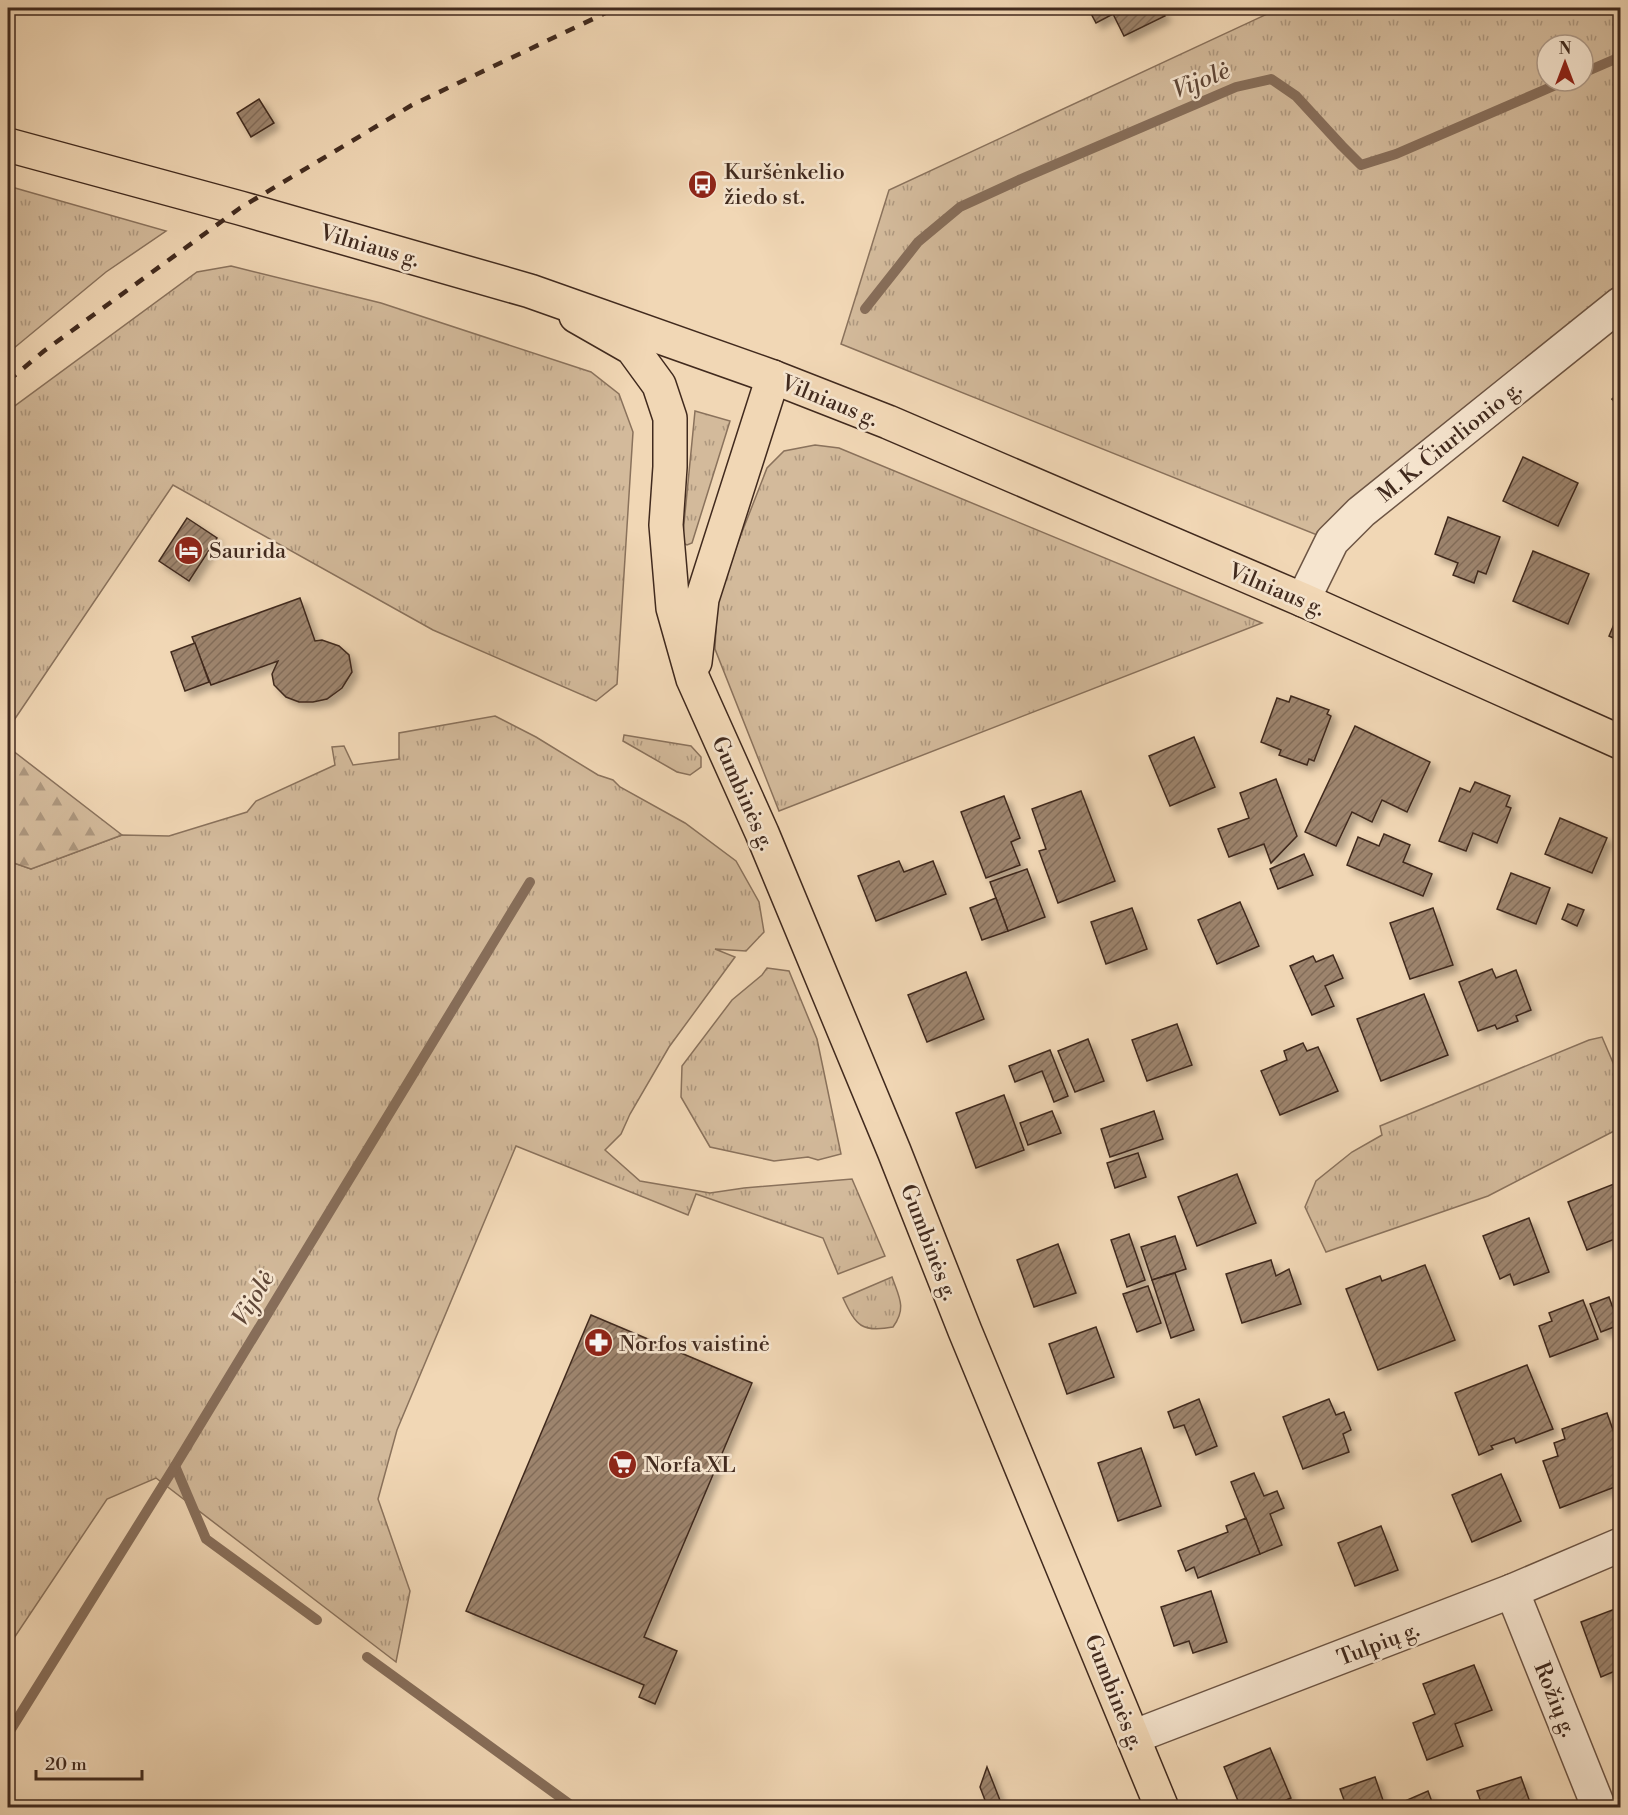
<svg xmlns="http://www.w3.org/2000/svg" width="1628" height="1815" font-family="'Libre Bodoni',serif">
<defs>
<pattern id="grass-tufts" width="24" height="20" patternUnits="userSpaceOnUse" patternTransform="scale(1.5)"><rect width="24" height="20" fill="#d3ba9b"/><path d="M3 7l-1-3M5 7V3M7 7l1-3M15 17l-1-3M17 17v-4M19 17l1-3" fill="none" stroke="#ad977e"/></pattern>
<pattern id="forest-firs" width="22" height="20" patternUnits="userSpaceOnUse" patternTransform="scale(1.5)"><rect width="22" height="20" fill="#d3ba9b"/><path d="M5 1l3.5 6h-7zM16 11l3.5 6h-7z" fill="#ad977e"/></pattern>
<pattern id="building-hatch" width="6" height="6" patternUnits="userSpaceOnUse" patternTransform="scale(1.5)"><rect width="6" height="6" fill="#9d846d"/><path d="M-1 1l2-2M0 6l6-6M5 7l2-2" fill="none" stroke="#826c59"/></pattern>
<filter id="shadow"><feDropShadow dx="5.5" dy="5.5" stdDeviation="3" flood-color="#0004"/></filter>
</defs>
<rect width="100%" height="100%" fill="#f1d7b5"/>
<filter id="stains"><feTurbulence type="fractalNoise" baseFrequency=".00333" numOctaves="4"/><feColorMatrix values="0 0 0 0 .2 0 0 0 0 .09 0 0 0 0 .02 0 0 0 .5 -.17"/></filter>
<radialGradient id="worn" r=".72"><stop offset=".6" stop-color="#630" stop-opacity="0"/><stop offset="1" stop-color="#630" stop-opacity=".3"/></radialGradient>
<!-- grass -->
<g fill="url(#grass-tufts)" stroke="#8a725c" stroke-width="1.5" fill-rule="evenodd">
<path d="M 1280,8 L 1620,8 L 1620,304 L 1332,541 L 841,344 L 889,190 ZM 1547,45 L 1583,45 L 1583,81 L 1547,81 Z"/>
<path d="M 8,186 L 166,231 L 106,272 L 8,353 Z"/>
<path d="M 231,266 L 381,303 L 591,372 L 619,394 L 633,432 L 617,684 L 596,701 L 433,630 L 173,485 L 8,729 L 8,411 L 197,272 Z"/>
<path d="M 695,411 L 730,421 L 692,543 L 687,545 L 683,543 L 683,534 Z"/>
<path d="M 815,445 L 839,448 L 1262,623 L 779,811 L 715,649 L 717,606 L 737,545 L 767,468 L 784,451 Z"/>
<path d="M 495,716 L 536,737 L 598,775 L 613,780 L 620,787 L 685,823 L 736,861 L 759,902 L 764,932 L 746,951 L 715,949 L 735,957 L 669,1047 L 630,1114 L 621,1134 L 605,1150 L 640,1181 L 710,1193 L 744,1188 L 852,1179 L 885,1256 L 838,1274 L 823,1238 L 696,1194 L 688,1215 L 516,1146 L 397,1430 L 378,1499 L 410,1591 L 396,1662 L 156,1478 L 107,1499 L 8,1647 L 8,1292 L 15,1282 L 8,1274 L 8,861 L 31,869 L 122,835 L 169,836 L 247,812 L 256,801 L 335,765 L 332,747 L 344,746 L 353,765 L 399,759 L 399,733 Z"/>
<path d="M 624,735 L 691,746 L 701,757 L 701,767 L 690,775 L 677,772 L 623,741 Z"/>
<path d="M 767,968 L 789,971 L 817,1039 L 841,1154 L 818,1160 L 808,1157 L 774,1161 L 710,1147 L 681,1097 L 682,1066 L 732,1000 L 762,975 Z"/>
<path d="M 1602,1037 L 1620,1079 L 1620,1128 L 1488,1196 L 1326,1252 L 1305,1207 L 1316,1181 L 1352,1152 L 1382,1135 L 1380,1126 L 1589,1040 Z"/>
<path d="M 892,1277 C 899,1297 907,1308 893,1327 C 862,1333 856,1326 843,1298 Z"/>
</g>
<!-- forest -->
<path fill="url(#forest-firs)" stroke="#8a725c" stroke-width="1.5" d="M 8,747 L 122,835 L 31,869 L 8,861 Z"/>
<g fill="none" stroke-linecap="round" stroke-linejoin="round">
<!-- stream -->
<g stroke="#876e5a" stroke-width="10">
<path d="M 1583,73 L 1620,57"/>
<path d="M 865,309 L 918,242 L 960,207 L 1021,179 L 1236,87 L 1271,79 L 1296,96 L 1342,146 L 1361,165 L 1396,154 L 1565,81"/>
<path d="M 175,1466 L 206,1539 L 317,1620"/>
<path d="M 367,1657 L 575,1808"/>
<path d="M 8,1734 L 175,1466 L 530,882"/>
</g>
</g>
<!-- building -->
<g fill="url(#building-hatch)" stroke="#412a1e" stroke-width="1.5" filter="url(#shadow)">
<path d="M 1088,8 L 1161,8 L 1165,16 L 1124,36 L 1113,14 L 1096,23 Z"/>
<path d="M 259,99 L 274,123 L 251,137 L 237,113 Z"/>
<path d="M 1620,392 L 1620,409 L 1612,399 Z"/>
<path d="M 1523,457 L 1578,483 L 1558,526 L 1503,501 Z"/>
<path d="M 1448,517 L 1500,537 L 1486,574 L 1478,571 L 1474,583 L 1453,575 L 1458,563 L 1435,554 Z"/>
<path d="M 187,518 L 217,538 L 189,581 L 159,561 Z"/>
<path d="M 1533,551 L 1589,574 L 1568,624 L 1513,601 Z"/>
<path d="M 300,598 L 315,641 L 322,640 L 339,646 L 349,655 L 352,672 L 342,688 L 327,699 L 313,702 L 299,702 L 286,697 L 274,685 L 272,674 L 278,661 L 211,685 L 192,637 Z"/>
<path d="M 1620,610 L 1620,641 L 1609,636 Z"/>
<path d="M 195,643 L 209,682 L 185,691 L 171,652 Z"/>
<path d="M 1291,696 L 1329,710 L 1327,714 L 1331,716 L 1314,761 L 1309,759 L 1307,765 L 1279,755 L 1281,750 L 1261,742 L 1277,698 L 1289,702 Z"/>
<path d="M 1355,726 L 1430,762 L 1407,812 L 1382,800 L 1372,822 L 1352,812 L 1336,846 L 1305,832 Z"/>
<path d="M 1194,737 L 1215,787 L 1170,806 L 1149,756 Z"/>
<path d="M 1276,779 L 1297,836 L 1271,863 L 1264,844 L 1229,857 L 1218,829 L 1249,818 L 1240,793 Z"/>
<path d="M 1475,782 L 1510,796 L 1506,806 L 1511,808 L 1497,843 L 1473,833 L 1466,851 L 1439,841 L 1460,788 L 1470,792 Z"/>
<path d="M 1081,791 L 1115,881 L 1058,903 L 1039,851 L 1046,849 L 1032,809 Z"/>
<path d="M 1004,796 L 1020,838 L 1011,842 L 1020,865 L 986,878 L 961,812 Z"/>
<path d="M 1560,818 L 1607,838 L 1592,873 L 1545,854 Z"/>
<path d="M 1384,834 L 1410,845 L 1403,862 L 1432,874 L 1423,896 L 1347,865 L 1358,837 L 1379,846 Z"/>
<path d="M 1304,854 L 1313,875 L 1278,889 L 1270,869 Z"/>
<path d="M 899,861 L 904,872 L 933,861 L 946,894 L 876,921 L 858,876 Z"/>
<path d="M 1027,869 L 1045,917 L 1008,931 L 990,882 Z"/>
<path d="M 1511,873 L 1550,888 L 1536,924 L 1497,909 Z"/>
<path d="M 996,898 L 1008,931 L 982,940 L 970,908 Z"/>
<path d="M 1240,902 L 1259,946 L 1217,964 L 1198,920 Z"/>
<path d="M 1568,904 L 1584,910 L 1577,926 L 1562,919 Z"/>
<path d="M 1132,908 L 1147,949 L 1106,964 L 1091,922 Z"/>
<path d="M 1433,908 L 1453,965 L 1410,979 L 1390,923 Z"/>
<path d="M 1333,955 L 1343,978 L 1325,986 L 1334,1006 L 1312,1015 L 1290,966 L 1313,956 L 1316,962 Z"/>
<path d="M 1492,969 L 1496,978 L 1516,970 L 1531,1010 L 1516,1016 L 1518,1021 L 1497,1029 L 1495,1025 L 1478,1031 L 1459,982 Z"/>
<path d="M 966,972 L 984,1019 L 927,1042 L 908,995 Z"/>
<path d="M 1424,994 L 1448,1055 L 1381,1081 L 1357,1019 Z"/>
<path d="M 1177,1024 L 1192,1065 L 1147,1081 L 1132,1040 Z"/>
<path d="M 1088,1039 L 1104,1081 L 1075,1092 L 1058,1051 Z"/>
<path d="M 1303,1043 L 1307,1051 L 1318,1047 L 1338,1091 L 1280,1115 L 1261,1071 L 1287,1060 L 1284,1051 Z"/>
<path d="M 1050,1050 L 1068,1096 L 1054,1102 L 1042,1071 L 1015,1082 L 1009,1066 Z"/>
<path d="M 1004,1095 L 1024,1150 L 976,1168 L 956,1113 Z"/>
<path d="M 1052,1111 L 1061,1133 L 1028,1145 L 1020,1123 Z"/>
<path d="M 1154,1111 L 1163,1139 L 1110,1157 L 1101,1129 Z"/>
<path d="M 1138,1153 L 1146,1177 L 1115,1188 L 1107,1163 Z"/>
<path d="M 1237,1174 L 1256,1223 L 1197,1246 L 1178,1197 Z"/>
<path d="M 1619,1182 L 1620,1237 L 1587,1250 L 1568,1202 Z"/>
<path d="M 1529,1218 L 1549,1272 L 1514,1285 L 1510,1274 L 1500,1279 L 1483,1236 Z"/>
<path d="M 1129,1234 L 1145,1280 L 1127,1287 L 1111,1240 Z"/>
<path d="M 1175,1236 L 1186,1269 L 1152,1280 L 1141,1247 Z"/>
<path d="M 1058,1244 L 1076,1293 L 1034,1307 L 1017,1260 Z"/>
<path d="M 1271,1260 L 1276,1276 L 1289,1269 L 1301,1304 L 1242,1323 L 1226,1274 Z"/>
<path d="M 1425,1265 L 1455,1340 L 1378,1370 L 1346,1289 L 1380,1276 L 1382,1281 Z"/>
<path d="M 1175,1273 L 1194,1330 L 1171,1338 L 1152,1280 Z"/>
<path d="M 1148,1286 L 1161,1323 L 1137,1332 L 1123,1294 Z"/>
<path d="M 1609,1297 L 1619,1325 L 1601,1332 L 1590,1304 Z"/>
<path d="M 1583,1300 L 1598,1339 L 1550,1357 L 1539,1326 L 1552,1321 L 1549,1313 Z"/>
<path d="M 591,1315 L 752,1383 L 644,1637 L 677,1651 L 655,1704 L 639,1697 L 644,1685 L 466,1611 Z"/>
<path d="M 1096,1327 L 1114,1377 L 1067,1394 L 1049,1344 Z"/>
<path d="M 1527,1365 L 1553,1429 L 1516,1443 L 1514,1438 L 1491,1446 L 1493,1449 L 1479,1455 L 1455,1393 Z"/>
<path d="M 1199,1399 L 1217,1446 L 1196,1455 L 1184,1425 L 1174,1428 L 1168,1412 Z"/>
<path d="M 1329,1399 L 1336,1415 L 1344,1412 L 1351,1430 L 1343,1434 L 1349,1452 L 1303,1469 L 1283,1417 Z"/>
<path d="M 1607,1413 L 1620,1450 L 1620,1485 L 1560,1508 L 1543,1461 L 1558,1456 L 1554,1443 L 1565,1439 L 1562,1429 Z"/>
<path d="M 1141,1448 L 1161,1506 L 1118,1521 L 1098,1463 Z"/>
<path d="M 1254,1473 L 1264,1496 L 1277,1491 L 1284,1508 L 1270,1514 L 1282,1545 L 1260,1554 L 1231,1482 Z"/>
<path d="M 1501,1474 L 1521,1521 L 1472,1542 L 1452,1495 Z"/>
<path d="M 1246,1518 L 1260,1554 L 1198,1578 L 1194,1567 L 1186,1571 L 1178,1551 L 1228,1532 L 1226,1526 Z"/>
<path d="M 1381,1526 L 1398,1570 L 1355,1586 L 1338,1543 Z"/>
<path d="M 1211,1591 L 1227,1642 L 1193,1653 L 1189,1641 L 1174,1646 L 1161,1607 Z"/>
<path d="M 1620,1607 L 1620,1669 L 1601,1677 L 1581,1622 Z"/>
<path d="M 1474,1665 L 1492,1710 L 1455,1724 L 1463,1746 L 1427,1760 L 1413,1723 L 1435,1714 L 1423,1684 Z"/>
<path d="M 1270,1748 L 1291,1798 L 1267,1808 L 1241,1808 L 1224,1767 Z"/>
<path d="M 987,1767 L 1003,1808 L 988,1808 L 980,1787 Z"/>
<path d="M 1375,1777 L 1385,1806 L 1347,1808 L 1340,1789 Z"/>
<path d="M 1521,1777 L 1532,1808 L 1483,1808 L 1477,1791 Z"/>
<path d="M 1428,1791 L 1432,1802 L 1422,1808 L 1389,1808 Z"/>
</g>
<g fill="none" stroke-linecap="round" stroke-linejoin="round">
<defs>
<g id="minor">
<path d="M 1303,600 L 1332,541 L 1361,512 L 1620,304"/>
<path d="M 1512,1591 L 1599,1808"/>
<path d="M 1133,1737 L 1512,1591 L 1620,1545"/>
</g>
<g id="major">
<path d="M 576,316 L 632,348 L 659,385 L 670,418 L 670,467 L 666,525 L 673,608 L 693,679 L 762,833 L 894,1151 L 965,1331 L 1162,1808"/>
<path d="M 695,662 L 702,599 L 773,377"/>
</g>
<path id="highway" d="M 8,145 L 240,208 L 530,291 L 773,377 L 888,422 L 1303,600 L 1620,742"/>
</defs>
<!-- minor casing -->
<use href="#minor" stroke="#6d5544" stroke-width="36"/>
<!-- major casing -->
<use href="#major" stroke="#412a1e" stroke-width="36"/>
<!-- highway casing -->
<use href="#highway" stroke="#412a1e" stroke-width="36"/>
<!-- minor -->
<use href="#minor" stroke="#f6e5cf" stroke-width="33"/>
<!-- major -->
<use href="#major" stroke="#f1d7b5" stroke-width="33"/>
<!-- highway -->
<use href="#highway" stroke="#f1d7b5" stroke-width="33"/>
<!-- rail -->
<path stroke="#412a1e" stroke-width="4.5" stroke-dasharray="10 10" stroke-linecap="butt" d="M 8,381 L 44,351 L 240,208 L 412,105 L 616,8"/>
</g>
<!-- icons -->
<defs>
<symbol id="bus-disc" viewBox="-11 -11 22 22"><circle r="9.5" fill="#8f2418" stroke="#f6e5cf"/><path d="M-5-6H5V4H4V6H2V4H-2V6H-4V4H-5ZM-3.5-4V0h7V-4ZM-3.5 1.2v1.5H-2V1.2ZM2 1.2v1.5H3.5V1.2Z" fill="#fff"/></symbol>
<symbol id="hotel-disc" viewBox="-11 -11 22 22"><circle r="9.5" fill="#8f2418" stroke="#f6e5cf"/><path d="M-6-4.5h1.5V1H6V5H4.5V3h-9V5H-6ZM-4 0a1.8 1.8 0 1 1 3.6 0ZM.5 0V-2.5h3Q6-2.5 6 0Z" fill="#fff"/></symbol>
<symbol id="pharmacy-disc" viewBox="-11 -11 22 22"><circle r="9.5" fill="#8f2418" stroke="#f6e5cf"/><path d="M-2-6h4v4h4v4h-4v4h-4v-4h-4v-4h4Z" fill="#fff"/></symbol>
<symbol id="supermarket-disc" viewBox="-11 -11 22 22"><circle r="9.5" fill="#8f2418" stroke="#f6e5cf"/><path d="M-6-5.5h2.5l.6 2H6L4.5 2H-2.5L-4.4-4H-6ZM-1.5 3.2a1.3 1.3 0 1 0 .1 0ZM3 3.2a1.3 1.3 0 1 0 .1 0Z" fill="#fff"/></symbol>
</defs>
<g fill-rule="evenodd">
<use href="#bus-disc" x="686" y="168" width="33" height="33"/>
<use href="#hotel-disc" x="172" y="534" width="33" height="33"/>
<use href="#pharmacy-disc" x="582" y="1326" width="33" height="33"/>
<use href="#supermarket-disc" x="606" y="1448" width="33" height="33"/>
</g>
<g text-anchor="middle" stroke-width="5" stroke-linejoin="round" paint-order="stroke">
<!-- poi labels -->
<g font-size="22" fill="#412a1e" stroke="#f6e5cf" text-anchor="start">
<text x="724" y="179">Kuršėnkelio<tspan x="724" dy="25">žiedo st.</tspan></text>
<text x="209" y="558">Saurida</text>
<text x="619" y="1351">Norfos vaistinė</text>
<text x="644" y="1472">Norfa XL</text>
</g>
<!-- street labels -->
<g font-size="22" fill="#412a1e" stroke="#f6e5cf">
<text transform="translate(370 245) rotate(16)" y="8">Vilniaus g.</text>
<text transform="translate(830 400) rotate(22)" y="8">Vilniaus g.</text>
<text transform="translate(1449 441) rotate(-39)" y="8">M. K. Čiurlionio g.</text>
<text transform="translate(1277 589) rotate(23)" y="8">Vilniaus g.</text>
<text transform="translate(744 793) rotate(66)" y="8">Gumbinės g.</text>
<text transform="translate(930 1242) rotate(69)" y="8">Gumbinės g.</text>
<text transform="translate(1378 1643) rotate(-21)" y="8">Tulpių g.</text>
<text transform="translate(1115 1692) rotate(68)" y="8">Gumbinės g.</text>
<text transform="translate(1556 1699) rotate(68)" y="8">Rožių g.</text>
</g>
<!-- water labels -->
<g font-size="24" font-style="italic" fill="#5e4637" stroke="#f6e5cf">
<text transform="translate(1201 80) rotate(-22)" y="8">Vijolė</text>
<text transform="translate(253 1298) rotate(-59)" y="8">Vijolė</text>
</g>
</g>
<!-- margin -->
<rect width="1628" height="1815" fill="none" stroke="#f1d7b5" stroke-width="30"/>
<rect x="9" y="9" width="1610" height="1797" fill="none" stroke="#412a1e" stroke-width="3"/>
<rect x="15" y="15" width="1598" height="1785" fill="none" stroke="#412a1e" stroke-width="1.5"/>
<!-- north arrow -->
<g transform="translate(1565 63)"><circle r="28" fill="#f6e5cf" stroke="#ae9a88" stroke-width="1.5"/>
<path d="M0-4.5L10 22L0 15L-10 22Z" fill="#8f2418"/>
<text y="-9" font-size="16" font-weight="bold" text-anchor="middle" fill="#412a1e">N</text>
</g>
<!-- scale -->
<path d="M36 1770v9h106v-9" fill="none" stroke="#412a1e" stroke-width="3"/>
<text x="45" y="1770" font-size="18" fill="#412a1e" stroke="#f6e5cf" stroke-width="4.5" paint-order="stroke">20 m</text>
<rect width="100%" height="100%" filter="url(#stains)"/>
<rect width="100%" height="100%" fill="url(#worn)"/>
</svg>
